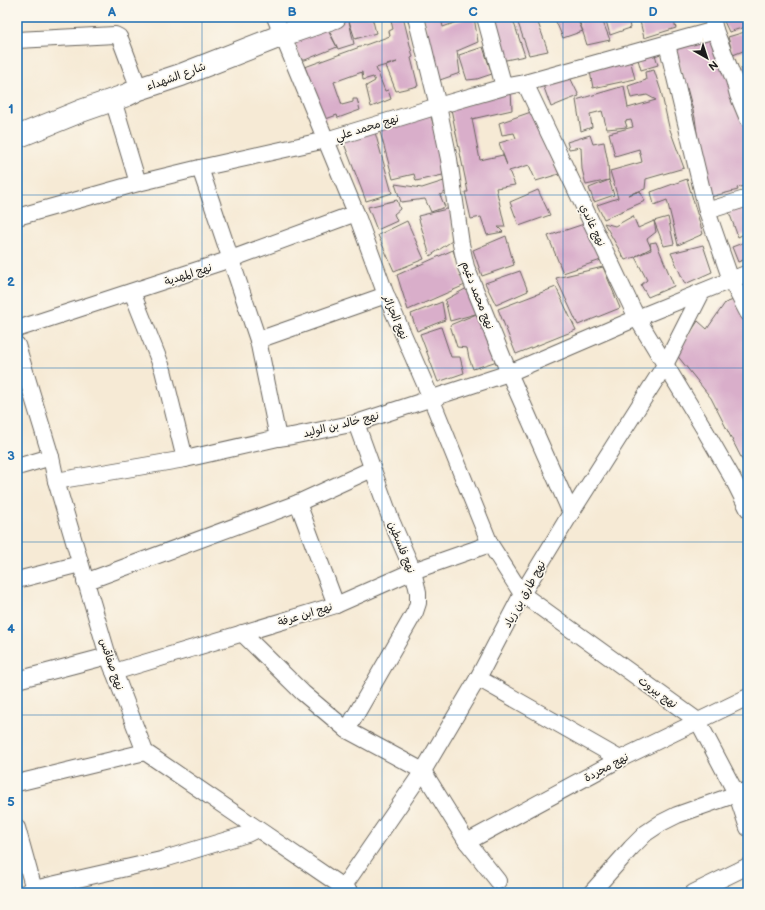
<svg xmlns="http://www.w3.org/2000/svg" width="765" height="910" font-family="'Balsamiq Sans','Playpen Sans Arabic',sans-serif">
<rect width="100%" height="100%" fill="#fbf7ec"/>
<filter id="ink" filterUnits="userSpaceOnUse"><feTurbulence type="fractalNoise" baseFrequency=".025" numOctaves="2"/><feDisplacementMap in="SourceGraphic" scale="8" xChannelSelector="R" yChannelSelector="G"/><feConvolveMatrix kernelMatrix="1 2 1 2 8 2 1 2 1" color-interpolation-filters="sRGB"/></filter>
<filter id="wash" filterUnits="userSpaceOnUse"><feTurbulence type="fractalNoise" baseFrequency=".012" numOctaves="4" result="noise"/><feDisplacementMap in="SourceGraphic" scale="16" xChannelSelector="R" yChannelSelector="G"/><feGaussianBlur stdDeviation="0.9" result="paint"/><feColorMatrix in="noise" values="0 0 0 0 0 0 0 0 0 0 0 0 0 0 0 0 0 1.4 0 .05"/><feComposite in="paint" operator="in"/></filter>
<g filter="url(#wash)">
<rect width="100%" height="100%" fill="#f6ead5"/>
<g id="blocks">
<!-- building -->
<g fill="#d9aeca">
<path d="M 351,17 L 372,17 L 376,33 L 355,39 L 349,21 L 354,44 L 338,49 L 326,24 Z"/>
<path d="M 390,17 L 403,17 L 413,57 L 411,58 L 418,86 L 396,91 L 386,66 L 397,62 L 376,68 L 385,91 L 388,90 L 391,99 L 371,107 L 366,86 L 375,81 L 373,77 L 363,80 L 362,72 L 334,82 L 342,105 L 353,102 L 353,99 L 357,99 L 360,110 L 338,118 L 337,115 L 323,120 L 313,89 L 305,67 L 390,36 L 389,31 L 393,29 Z"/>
<path d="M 424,17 L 449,17 L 449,20 L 442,23 L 443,27 L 470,17 L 474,17 L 478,42 L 457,51 L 460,73 L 437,81 Z"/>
<path d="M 504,17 L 512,17 L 525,56 L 501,61 L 491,22 Z"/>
<path d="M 516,17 L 536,17 L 548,51 L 529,55 Z"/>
<path d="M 554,17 L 576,17 L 583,31 L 563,38 Z"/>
<path d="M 578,17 L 601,17 L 610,40 L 587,45 Z"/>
<path d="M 605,17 L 628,17 L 630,28 L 610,35 Z"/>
<path d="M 639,17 L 672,17 L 676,28 L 644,38 Z"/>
<path d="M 722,17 L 741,17 L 742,20 L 748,18 L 748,49 L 733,55 L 728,37 L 748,31 L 743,22 L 745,27 L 729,32 Z"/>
<path d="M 325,25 L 337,47 L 305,60 L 301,60 L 295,46 L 296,46 L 293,39 Z"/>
<path d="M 714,33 L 748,130 L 748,185 L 737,188 L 738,190 L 710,197 L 698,141 L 695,118 L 687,88 L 685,89 L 675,46 Z"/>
<path d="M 483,47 L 492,74 L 477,79 L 467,80 L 459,55 Z"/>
<path d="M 654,51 L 658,65 L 641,70 L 637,56 Z"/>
<path d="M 630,59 L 635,79 L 593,88 L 590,71 Z"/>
<path d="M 748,66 L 748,83 L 741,68 Z"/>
<path d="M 654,70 L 661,91 L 669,127 L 684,168 L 646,179 L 645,189 L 628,195 L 640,191 L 645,201 L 604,219 L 597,205 L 618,198 L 610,171 L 642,162 L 639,149 L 615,156 L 609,133 L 633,127 L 631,120 L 625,121 L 627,127 L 607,129 L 602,111 L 590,114 L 592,127 L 581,131 L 576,100 L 624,86 L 628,108 L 656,100 L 647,95 L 631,98 L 628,86 L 646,80 L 645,72 Z"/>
<path d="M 567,71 L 579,96 L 568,100 L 551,107 L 543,85 Z"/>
<path d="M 511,91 L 512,110 L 472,119 L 480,160 L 503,155 L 507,165 L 499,143 L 516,138 L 514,133 L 502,135 L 499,123 L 531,112 L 559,174 L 536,181 L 529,165 L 509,171 L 515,185 L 496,188 L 505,227 L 498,227 L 503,232 L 487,235 L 481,217 L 471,219 L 465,192 L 468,192 L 451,109 Z"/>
<path d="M 430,113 L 447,174 L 416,181 L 414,174 L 393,179 L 379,128 Z"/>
<path d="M 373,125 L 392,193 L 366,201 L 343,141 Z"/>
<path d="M 590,135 L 593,144 L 604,142 L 608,163 L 609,180 L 614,195 L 594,202 L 589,188 L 609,180 L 586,185 L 582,169 L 581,147 L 569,149 L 567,142 Z"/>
<path d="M 687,179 L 703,234 L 678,245 L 667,200 L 654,205 L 651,192 Z"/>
<path d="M 447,180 L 449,190 L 440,195 L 445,207 L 431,212 L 425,199 L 401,202 L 395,184 L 422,188 Z"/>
<path d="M 538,190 L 550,215 L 519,226 L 510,202 Z"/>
<path d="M 397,200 L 400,209 L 394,214 L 397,221 L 377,230 L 368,207 Z"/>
<path d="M 748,204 L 748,232 L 738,237 L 729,212 Z"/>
<path d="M 451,208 L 452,241 L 430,256 L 418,216 Z"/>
<path d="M 633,216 L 638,228 L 654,221 L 668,217 L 674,244 L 664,246 L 654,221 L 656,232 L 647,239 L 651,248 L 636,256 L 651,250 L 650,243 L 656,242 L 674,286 L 648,297 L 641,285 L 647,280 L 635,257 L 625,260 L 604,223 L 615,226 Z"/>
<path d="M 407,221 L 424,259 L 394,271 L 378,235 Z"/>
<path d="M 584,224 L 601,260 L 563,273 L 548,236 Z"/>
<path d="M 506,236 L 514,265 L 482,276 L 473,250 Z"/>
<path d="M 748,241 L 748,258 L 738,262 L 732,247 Z"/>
<path d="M 703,245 L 712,272 L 685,284 L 671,253 Z"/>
<path d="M 453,250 L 465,285 L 408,310 L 397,275 Z"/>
<path d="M 603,267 L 620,308 L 578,325 L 556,278 Z"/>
<path d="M 520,271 L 528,291 L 496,305 L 485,283 Z"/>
<path d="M 748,275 L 748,292 L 746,293 L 740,279 Z"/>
<path d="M 556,287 L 576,330 L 516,354 L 498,309 Z"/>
<path d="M 467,288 L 479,313 L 500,360 L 473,369 L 469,358 L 467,348 L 457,347 L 450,325 L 479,313 L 450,321 L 445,300 Z"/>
<path d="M 739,298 L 747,318 L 745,321 L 748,335 L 748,471 L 711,398 L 676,354 L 698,321 L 707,329 L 725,303 Z"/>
<path d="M 442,302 L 445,320 L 417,331 L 411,314 Z"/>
<path d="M 441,327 L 451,357 L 460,357 L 464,373 L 438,382 L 420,334 Z"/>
</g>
</g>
</g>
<g filter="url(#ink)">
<use href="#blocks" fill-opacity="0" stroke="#68645d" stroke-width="1"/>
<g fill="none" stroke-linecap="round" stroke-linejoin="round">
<defs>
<g id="street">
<path d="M 275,17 L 356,213 L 386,295 L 431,398 L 490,544 L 522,594 L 698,721 L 737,795 L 748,828"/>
<path d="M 416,17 L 438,106 L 449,159 L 461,244 L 466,267 L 509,373 L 571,513"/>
<path d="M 485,17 L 504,87"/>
<path d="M 712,17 L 715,30 L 734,80 L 738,95 L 748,119"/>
<path d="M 17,40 L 115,35 L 119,37 L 121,41 L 139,89"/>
<path d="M 667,44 L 707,211 L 731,280 L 748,313"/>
<path d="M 525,83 L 637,318 L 703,427 L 733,479 L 748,509"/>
<path d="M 113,100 L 138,183"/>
<path d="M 200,168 L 258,340 L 278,438"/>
<path d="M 707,211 L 748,198"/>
<path d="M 17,217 L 138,183 L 200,168 L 326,140 L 438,106 L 504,87 L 525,83 L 715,30"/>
<path d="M 132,292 L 163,370 L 185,459"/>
<path d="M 17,329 L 231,259 L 356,213"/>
<path d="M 258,340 L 386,295"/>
<path d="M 17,345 L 51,457 L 56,481 L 108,656 L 145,752 L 350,892"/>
<path d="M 17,467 L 51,457"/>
<path d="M 56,481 L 185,459 L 278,438 L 292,436 L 356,423 L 509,373 L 637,318 L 748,273"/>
<path d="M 298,503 L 336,605"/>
<path d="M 17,580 L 80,564"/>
<path d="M 85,582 L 298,503 L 372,469"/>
<path d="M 242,633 L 303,693 L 347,730 L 423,771 L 467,842 L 620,759 L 748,697"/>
<path d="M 114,672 L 336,605 L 413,571 L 490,544"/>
<path d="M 478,678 L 620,759"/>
<path d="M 17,680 L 108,656"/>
<path d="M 347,730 L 415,612 L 418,603 L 418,592 L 413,571 L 391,520 L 356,423"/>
<path d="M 17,783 L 145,752"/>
<path d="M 17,828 L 35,893"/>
<path d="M 467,842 L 498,881"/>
<path d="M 24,893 L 34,889 L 161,860 L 247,834 L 257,829"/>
<path d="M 339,893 L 423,771 L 478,678 L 522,594 L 571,513 L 665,365 L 702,292"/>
<path d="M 591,893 L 631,848 L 646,833 L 661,823 L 677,815 L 748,790"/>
<path d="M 693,893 L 748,866"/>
</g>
<path id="secondary" d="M 17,137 L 81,111 L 127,95 L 139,89 L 181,75 L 283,35 L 335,17"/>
</defs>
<!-- street casing -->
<use href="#street" stroke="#68645d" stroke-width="18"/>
<!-- secondary casing -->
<use href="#secondary" stroke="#68645d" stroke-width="24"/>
<!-- street -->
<use href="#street" stroke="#fff" stroke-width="16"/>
<!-- secondary -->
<use href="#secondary" stroke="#fff" stroke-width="22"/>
</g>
</g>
<!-- grid -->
<path fill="none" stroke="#1f6fb2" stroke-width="1" stroke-opacity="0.55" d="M 202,17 L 202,893M 382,17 L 382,893M 563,17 L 563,893M 17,195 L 748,195M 17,368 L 748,368M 17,542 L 748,542M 17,715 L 748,715"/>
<g text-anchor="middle" stroke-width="3.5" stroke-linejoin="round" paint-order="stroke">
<!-- street labels -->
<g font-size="11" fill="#1c1c1c" stroke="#fbf7ec">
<text transform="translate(176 76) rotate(-20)" y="4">شارع الشهداء</text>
<text transform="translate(367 127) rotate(-17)" y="4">نهج محمد علي</text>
<text transform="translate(593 225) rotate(65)" y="4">نهج غاندي</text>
<text transform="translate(188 274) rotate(-18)" y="4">نهج المهدية</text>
<text transform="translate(478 295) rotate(69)" y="4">نهج محمد دغيم</text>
<text transform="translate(396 317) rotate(67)" y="4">نهج الجزائر</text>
<text transform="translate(341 424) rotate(-14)" y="4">نهج خالد بن الوليد</text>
<text transform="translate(402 547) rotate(68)" y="4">نهج فلسطين</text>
<text transform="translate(524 594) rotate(-61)" y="4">نهج طارق بن زياد</text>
<text transform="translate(305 614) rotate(-17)" y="4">نهج ابن عرفة</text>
<text transform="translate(112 664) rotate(71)" y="4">نهج صفاقس</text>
<text transform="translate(658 692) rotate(36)" y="4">نهج بيروت</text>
<text transform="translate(606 767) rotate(-28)" y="4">نهج مجردة</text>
</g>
</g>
<!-- margin -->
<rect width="765" height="910" fill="none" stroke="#fbf7ec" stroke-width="44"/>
<!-- north arrow -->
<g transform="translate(707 58) rotate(141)" stroke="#fbf7ec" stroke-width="3" paint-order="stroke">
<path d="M0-3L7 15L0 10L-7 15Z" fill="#1c1c1c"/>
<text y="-6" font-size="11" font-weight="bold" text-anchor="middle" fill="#1c1c1c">N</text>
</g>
<rect x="22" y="22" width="721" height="866" fill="none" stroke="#1f6fb2" stroke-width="1.5"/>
<g font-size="13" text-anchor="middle" font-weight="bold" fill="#1f6fb2">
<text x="112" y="16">A</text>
<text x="292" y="16">B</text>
<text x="473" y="16">C</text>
<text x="653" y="16">D</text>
<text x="11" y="113">1</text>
<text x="11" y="286">2</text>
<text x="11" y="460">3</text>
<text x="11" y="633">4</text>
<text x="11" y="806">5</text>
</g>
</svg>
